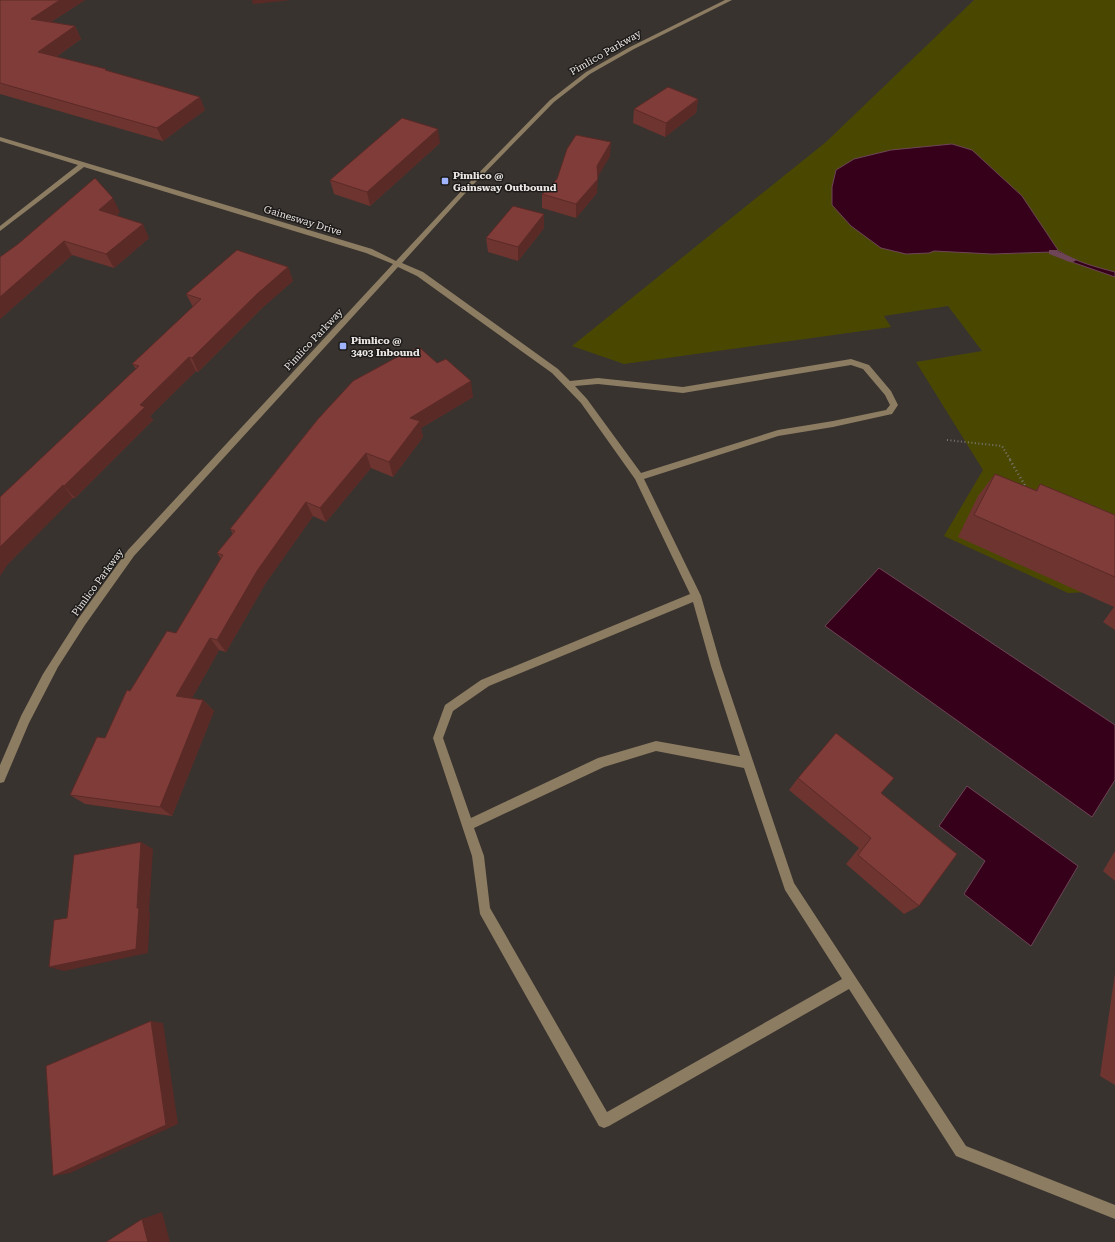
<svg xmlns="http://www.w3.org/2000/svg" width="1115" height="1242" font-family="'Roboto Serif',serif">
<rect width="100%" height="100%" fill="#38332f"/>
<!-- green -->
<path fill="#4a4800" d="M 974,0 L 1115,0 L 1115,594 L 1111,591 L 1068,593 L 944,536 L 983,470 L 916,362 L 982,351 L 948,306 L 884,316 L 891,327 L 624,364 L 572,346 L 826,142 Z"/>
<!-- water -->
<g fill="#37001a" stroke="#6d4557">
<path d="M 952,144 L 972,150 L 1022,196 L 1058,250 L 1052,252 L 992,254 L 934,251 L 929,253 L 906,254 L 881,248 L 851,226 L 832,205 L 832,187 L 836,170 L 854,159 L 891,150 Z"/>
<path d="M 1059,251 C 1076,262 1096,267 1115,272 L 1115,277 L 1066,260 L 1055,253 Z"/>
<path d="M 879,568 L 1115,725 L 1115,780 L 1092,817 L 825,626 Z"/>
<path d="M 967,786 L 1078,866 L 1031,946 L 964,894 L 985,861 L 939,826 Z"/>
</g>
<g fill="none" stroke-linecap="round" stroke-linejoin="round">
<!-- stream -->
<path fill="#6d4557" fill-rule="evenodd" d="M 1049,250 L 1055,250 L 1077,260 L 1073,262 L 1070,262 L 1049,254 Z"/>
<!-- path-far1 -->
<path stroke="#7b7673" stroke-width="2" stroke-dasharray="1 2.5" stroke-linecap="butt" d="M 947,440 L 1002,446 L 1011,461"/>
<!-- path -->
<path stroke="#7b7673" stroke-width="2.5" stroke-dasharray="1 3" stroke-linecap="butt" d="M 1010,460 L 1027,489"/>
<!-- minor -->
<path fill="#8c7c62" fill-rule="evenodd" d="M 725,0 L 732,0 L 634,49 L 590,74 L 554,102 L 470,188 L 402,263 L 423,272 L 558,369 L 570,381 L 598,378 L 683,387 L 851,359 L 869,365 L 891,391 L 898,405 L 892,414 L 833,427 L 778,436 L 644,479 L 701,596 L 721,666 L 794,883 L 966,1146 L 1115,1205 L 1115,1219 L 956,1156 L 849,989 L 609,1126 L 604,1128 L 599,1126 L 480,914 L 472,856 L 433,738 L 445,705 L 481,680 L 690,594 L 635,479 L 581,403 L 552,373 L 417,276 L 398,267 L 134,556 L 85,625 L 58,667 L 29,723 L 4,782 L 0,783 L 0,765 L 21,716 L 43,674 L 78,619 L 128,550 L 393,264 L 366,253 L 84,167 L 0,231 L 0,226 L 78,165 L 0,141 L 0,137 L 372,249 L 396,261 L 466,186 L 550,100 L 586,72 L 630,47 ZM 851,365 L 863,369 L 885,395 L 890,405 L 886,410 L 833,421 L 778,430 L 641,473 L 587,399 L 575,386 L 598,384 L 683,393 ZM 693,602 L 711,666 L 740,756 L 656,741 L 598,758 L 471,818 L 443,738 L 453,711 L 489,686 ZM 656,751 L 744,768 L 785,890 L 842,979 L 607,1112 L 490,908 L 484,856 L 474,828 L 604,767 Z"/>
</g>
<!-- wall -->
<g fill="#6e3430">
<path d="M 0,0 L 85,0 L 51,22 L 75,26 L 81,39 L 56,57 L 107,71 L 205,110 L 163,141 L 0,94 Z"/>
<path d="M 698,99 L 696,113 L 665,137 L 633,123 L 634,109 Z"/>
<path d="M 440,143 L 370,206 L 334,194 L 330,180 Z"/>
<path d="M 610,156 L 597,177 L 597,193 L 576,218 L 542,208 L 542,194 L 557,179 Z"/>
<path d="M 120,212 L 116,216 L 149,238 L 114,268 L 72,255 L 0,319 L 0,257 Z"/>
<path d="M 544,228 L 518,261 L 488,252 L 486,238 Z"/>
<path d="M 288,267 L 293,281 L 262,308 L 198,372 L 196,371 L 150,416 L 153,420 L 75,498 L 73,498 L 8,564 L 0,497 L 136,369 L 132,364 L 193,307 L 186,294 Z"/>
<path d="M 400,357 L 473,397 L 421,428 L 423,437 L 393,477 L 371,468 L 326,522 L 313,516 L 265,584 L 226,652 L 219,650 L 192,698 L 203,700 L 214,711 L 172,816 L 85,804 L 70,795 L 105,738 L 130,691 L 176,633 L 221,559 L 217,553 L 233,534 L 230,529 Z"/>
<path d="M 995,474 L 1035,491 L 1040,484 L 1115,515 L 1115,630 L 1103,622 L 1114,607 L 958,537 L 978,496 Z"/>
<path d="M 798,778 L 881,793 L 919,906 L 904,914 L 846,864 L 859,848 L 789,790 Z"/>
<path d="M 1115,851 L 1115,881 L 1103,871 Z"/>
<path d="M 1115,973 L 1115,1085 L 1100,1076 Z"/>
</g>
<!-- shaded-wall -->
<g fill="#5a2a27">
<path d="M 60,0 L 85,0 L 37,31 L 31,19 Z"/>
<path d="M 252,0 L 291,0 L 253,4 Z"/>
<path d="M 75,26 L 81,39 L 44,65 L 38,52 Z"/>
<path d="M 200,97 L 205,110 L 163,141 L 157,128 Z"/>
<path d="M 698,99 L 696,113 L 665,137 L 666,123 Z"/>
<path d="M 438,129 L 440,143 L 370,206 L 367,192 Z"/>
<path d="M 611,142 L 610,156 L 596,180 L 597,166 Z"/>
<path d="M 598,179 L 597,193 L 576,218 L 576,204 Z"/>
<path d="M 113,198 L 120,212 L 106,224 L 99,210 Z"/>
<path d="M 544,214 L 544,228 L 518,261 L 518,247 Z"/>
<path d="M 143,224 L 149,238 L 114,268 L 106,254 Z"/>
<path d="M 64,241 L 72,255 L 0,319 L 0,297 Z"/>
<path d="M 288,267 L 293,281 L 262,308 L 198,372 L 192,358 L 257,294 Z"/>
<path d="M 189,357 L 196,371 L 150,416 L 153,420 L 75,498 L 64,486 L 140,405 Z"/>
<path d="M 471,381 L 473,397 L 421,428 L 423,437 L 393,477 L 389,462 L 410,418 Z"/>
<path d="M 366,453 L 371,468 L 326,522 L 320,508 Z"/>
<path d="M 63,485 L 73,498 L 8,564 L 0,576 L 0,547 Z"/>
<path d="M 306,502 L 313,516 L 265,584 L 226,652 L 217,640 L 257,571 Z"/>
<path d="M 210,638 L 219,650 L 187,707 L 176,696 Z"/>
<path d="M 203,700 L 214,711 L 172,816 L 160,807 Z"/>
<path d="M 141,842 L 153,849 L 149,912 L 150,913 L 148,953 L 64,971 L 49,967 L 137,908 Z"/>
<path d="M 151,1021 L 163,1023 L 178,1124 L 70,1173 L 53,1176 Z"/>
<path d="M 162,1212 L 170,1242 L 148,1242 L 142,1219 Z"/>
</g>
<!-- building -->
<g fill="#803c38" stroke="#5a2a27">
<path d="M 0,0 L 60,0 L 31,19 L 75,26 L 38,52 L 106,69 L 105,70 L 200,97 L 157,128 L 0,83 Z"/>
<path d="M 668,87 L 698,99 L 666,123 L 634,109 Z"/>
<path d="M 402,118 L 438,129 L 367,192 L 330,180 Z"/>
<path d="M 576,135 L 611,142 L 597,166 L 598,179 L 576,204 L 542,194 L 557,179 L 567,149 Z"/>
<path d="M 95,178 L 113,198 L 99,210 L 143,224 L 106,254 L 64,241 L 0,297 L 0,257 L 18,244 Z"/>
<path d="M 513,206 L 544,214 L 518,247 L 486,238 Z"/>
<path d="M 237,250 L 288,267 L 257,294 L 192,358 L 189,357 L 140,405 L 145,407 L 64,486 L 63,485 L 0,547 L 0,497 L 139,366 L 132,364 L 201,299 L 186,294 Z"/>
<path d="M 419,347 L 437,363 L 446,359 L 471,381 L 410,418 L 420,421 L 389,462 L 366,453 L 320,508 L 306,502 L 257,571 L 217,640 L 210,638 L 176,696 L 203,700 L 160,807 L 70,795 L 97,737 L 105,738 L 127,690 L 130,691 L 167,631 L 176,633 L 223,555 L 217,553 L 235,531 L 230,529 L 318,419 L 353,381 L 399,356 L 400,357 Z"/>
<path d="M 995,474 L 1037,491 L 1040,484 L 1115,515 L 1115,577 L 974,515 Z"/>
<path d="M 836,733 L 894,778 L 881,793 L 957,854 L 919,906 L 858,855 L 871,838 L 798,778 Z"/>
<path d="M 141,842 L 137,908 L 139,908 L 136,949 L 49,967 L 54,920 L 67,918 L 74,855 Z"/>
<path d="M 151,1021 L 166,1125 L 53,1176 L 46,1066 Z"/>
<path d="M 142,1219 L 148,1242 L 106,1242 Z"/>
</g>
<!-- markers -->
<g fill="#a0b3fd" stroke="#1d1b19" stroke-width="1.5">
<rect x="441" y="177" width="8" height="8" rx="2"/>
<rect x="339" y="342" width="8" height="8" rx="2"/>
</g>
<g text-anchor="middle" stroke-width="3" stroke-linejoin="round" paint-order="stroke">
<!-- far-street labels -->
<g font-size="10" fill="#eae6e4" stroke="#1d1b19">
<text transform="translate(605 52) rotate(-30)" y="4">Pimlico Parkway</text>
<text transform="translate(303 220) rotate(17)" y="4">Gainesway Drive</text>
<text transform="translate(313 339) rotate(-47)" y="4">Pimlico Parkway</text>
<text transform="translate(97 582) rotate(-54)" y="4">Pimlico Parkway</text>
</g>
<!-- far-poi labels -->
<g font-size="10" font-weight="bold" fill="#eae6e4" stroke="#1d1b19" text-anchor="start">
<text x="453" y="179">Pimlico @<tspan x="453" dy="12">Gainsway Outbound</tspan></text>
<text x="351" y="344">Pimlico @<tspan x="351" dy="12">3403 Inbound</tspan></text>
</g>
</g>
</svg>
